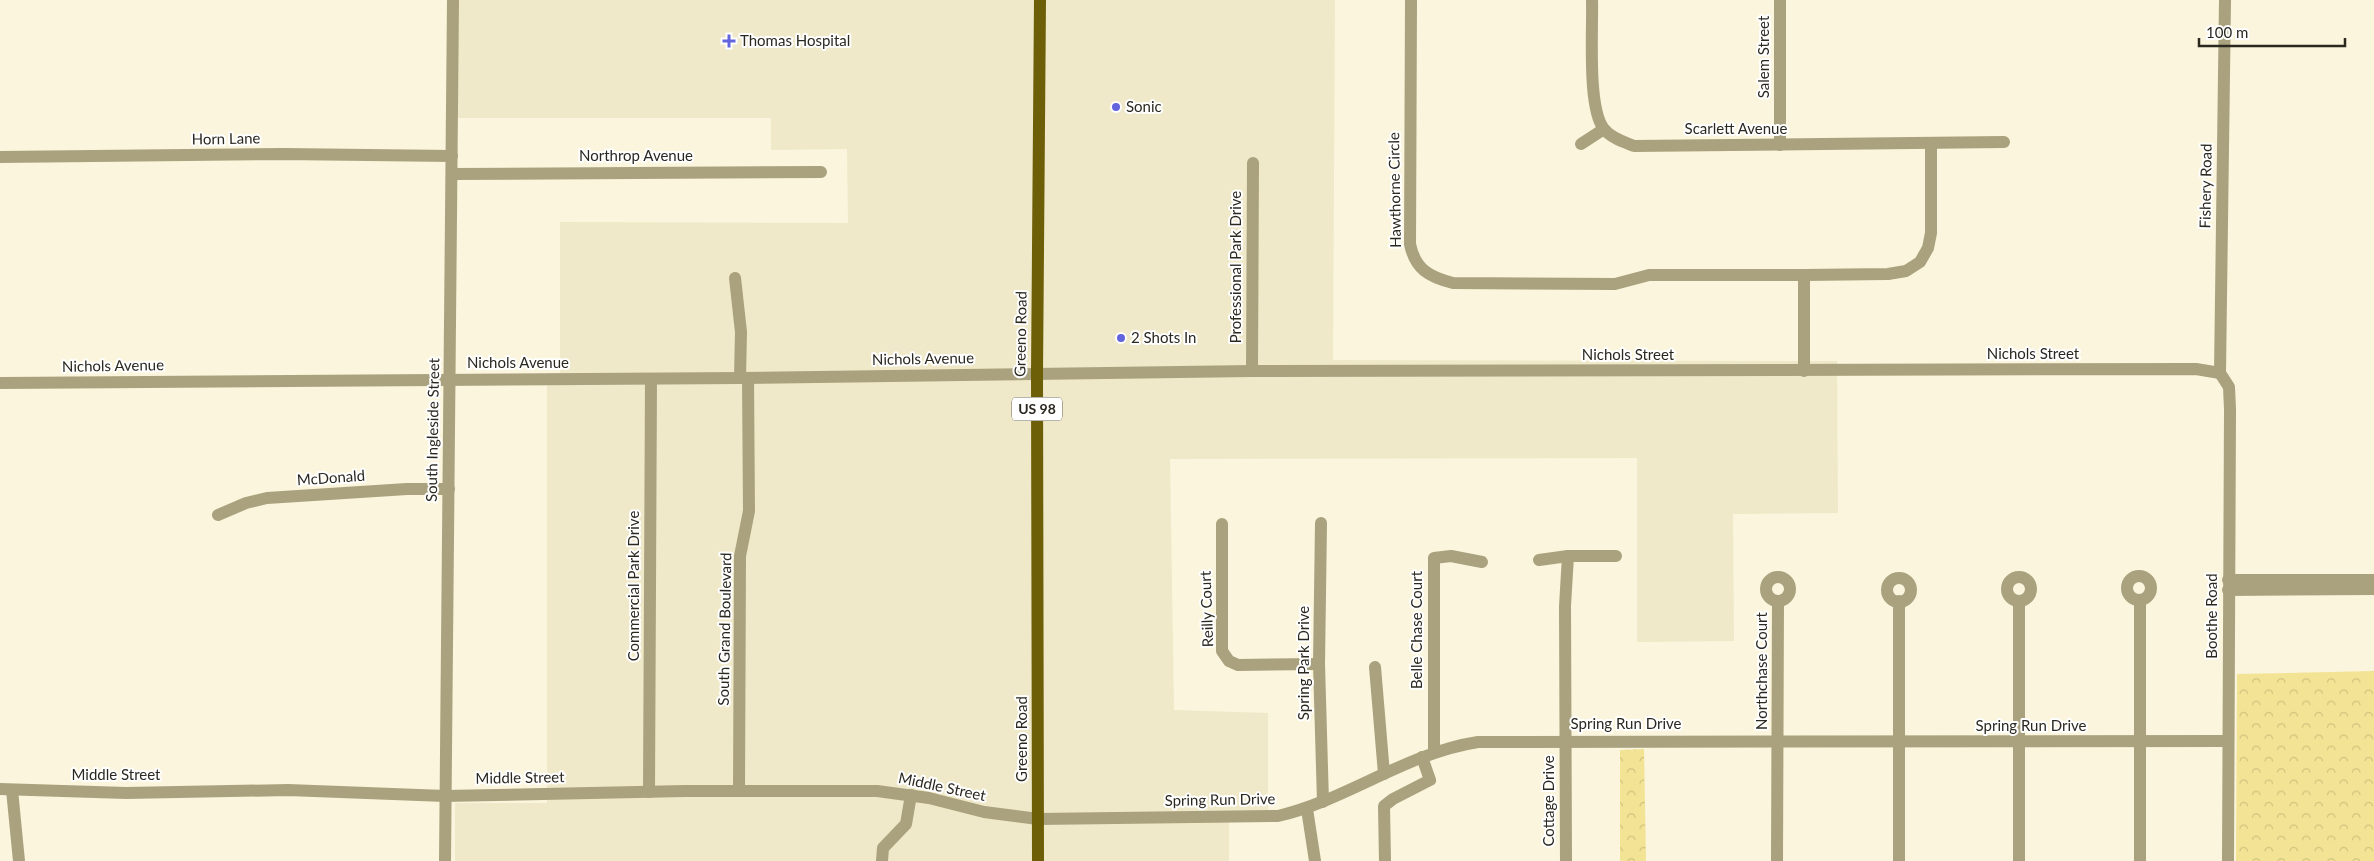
<svg xmlns="http://www.w3.org/2000/svg" width="2374" height="861" font-family="Lato,sans-serif">
<defs>
<pattern id="forest-crowns" width="20" height="18" patternUnits="userSpaceOnUse" patternTransform="scale(1.25)"><rect width="20" height="18" fill="#f3e394"/><path d="M2 6a3 3 0 1 1 6 0M12 15a3 3 0 1 1 6 0" fill="none" stroke="#d0c37f"/></pattern>
</defs>
<rect width="100%" height="100%" fill="#faf5dc"/>
<!-- built -->
<path fill="#efe9c9" d="M 458,0 L 1335,0 L 1333,360 L 1837,361 L 1838,513 L 1733,514 L 1734,641 L 1637,642 L 1637,458 L 1170,459 L 1174,710 L 1268,713 L 1268,821 L 1229,822 L 1229,861 L 455,861 L 455,803 L 547,803 L 547,373 L 560,373 L 560,222 L 848,223 L 847,149 L 771,150 L 771,118 L 458,118 Z"/>
<!-- forest -->
<g fill="url(#forest-crowns)">
<path d="M 2374,671 L 2374,861 L 2236,861 L 2237,674 Z"/>
<path d="M 1644,749 L 1646,861 L 1620,861 L 1620,750 Z"/>
</g>
<g fill="none" stroke-linecap="round" stroke-linejoin="round">
<!-- minor -->
<g stroke="#aaa27e" stroke-width="12">
<path d="M 1411,0 L 1410,244 C 1415,269 1429,277 1453,283 L 1615,284 L 1649,275 L 1804,275 L 1888,274 L 1906,271 L 1920,262 L 1928,248 L 1931,233 L 1931,143"/>
<path d="M 1592,0 C 1593,29 1587,108 1604,129 C 1611,138 1624,142 1634,146 L 2004,142"/>
<path d="M 1581,144 L 1604,129"/>
<path d="M 1780,145 L 1780,0"/>
<path d="M 0,157 L 283,154 L 452,156"/>
<path d="M 452,174 L 821,172"/>
<path d="M 1804,275 L 1804,371"/>
<path d="M 735,278 L 741,332 L 740,378"/>
<path d="M 1252,371 L 1253,163"/>
<path d="M 2220,373 L 2229,387 L 2230,409 L 2228,861"/>
<path d="M 2220,373 L 2225,0"/>
<path d="M 0,383 L 740,378 L 1252,371 L 2196,369 L 2220,373"/>
<path d="M 218,515 L 246,503 L 267,498 L 407,489 L 449,489"/>
<path d="M 1321,523 L 1319,664 L 1323,802"/>
<path d="M 1222,524 L 1222,651 L 1229,661 L 1238,665 L 1319,664"/>
<path d="M 1539,560 L 1568,556 L 1616,556"/>
<circle cx="2139" cy="588" r="12"/>
<circle cx="1778" cy="589" r="12"/>
<circle cx="2019" cy="589" r="12"/>
<circle cx="1899" cy="590" r="12"/>
<path d="M 2228,580 L 2374,580"/>
<path d="M 2228,590 L 2374,589"/>
<path d="M 2140,600 L 2140,861"/>
<path d="M 1375,667 L 1384,774"/>
<path d="M 1434,751 L 1434,558 L 1451,556 L 1482,562"/>
<path d="M 0,789 L 126,793 L 288,790 L 445,796 L 685,791 L 877,791 L 929,798 L 984,812 L 1038,819 L 1278,816 C 1347,800 1406,753 1478,742 L 2228,741"/>
<path d="M 12,790 L 19,861"/>
<path d="M 739,791 L 740,556 L 749,511 L 748,378"/>
<path d="M 649,792 L 651,379"/>
<path d="M 1307,809 L 1315,861"/>
<path d="M 445,861 L 453,0"/>
<path d="M 882,861 L 883,848 L 906,824 L 911,795"/>
<path d="M 1385,861 L 1384,806 L 1393,799 L 1430,780 L 1422,757"/>
<path d="M 1566,861 L 1565,606 L 1568,556"/>
<path d="M 1777,861 L 1778,601"/>
<path d="M 1899,861 L 1899,601"/>
<path d="M 2019,861 L 2019,601"/>
</g>
<!-- major -->
<path stroke="#6d5e08" stroke-width="12" d="M 1038,861 L 1037,374 L 1040,0"/>
</g>
<!-- markers -->
<g fill="#6164dd" stroke="#fff" stroke-width="2">
<path d="M726.5 33.5h5v5h5v5h-5v5h-5v-5h-5v-5h5z"/>
<circle cx="1116" cy="107" r="5"/>
<circle cx="1121" cy="338" r="5"/>
</g>
<g text-anchor="middle" stroke-width="4" stroke-linejoin="round" paint-order="stroke">
<!-- shield labels -->
<rect fill="#fff" stroke="#6a6862" stroke-width="1" x="1012" y="397.5" width="50" height="23" rx="4"/>
<g font-size="14" font-weight="bold" fill="#2a281f">
<text x="1037" y="414">US 98</text>
</g>
<!-- poi labels -->
<g font-size="15" fill="#2a281f" stroke="#fff" text-anchor="start">
<text x="740" y="46">Thomas Hospital</text>
<text x="1126" y="112">Sonic</text>
<text x="1131" y="343">2 Shots In</text>
</g>
<!-- street labels -->
<g font-size="15" fill="#2a281f" stroke="#fff">
<text transform="translate(1764 57) rotate(-90)" y="5">Salem Street</text>
<text x="1736" y="134">Scarlett Avenue</text>
<text transform="translate(226 139) rotate(-1)" y="5">Horn Lane</text>
<text x="636" y="161">Northrop Avenue</text>
<text transform="translate(2206 186) rotate(-89)" y="5">Fishery Road</text>
<text transform="translate(1395 190) rotate(-91)" y="5">Hawthorne Circle</text>
<text transform="translate(1236 267) rotate(-90)" y="5">Professional Park Drive</text>
<text transform="translate(1021 334) rotate(-89)" y="5">Greeno Road</text>
<text x="2033" y="359">Nichols Street</text>
<text x="1628" y="360">Nichols Street</text>
<text transform="translate(923 359) rotate(-1)" y="5">Nichols Avenue</text>
<text x="518" y="368">Nichols Avenue</text>
<text transform="translate(113 366) rotate(-1)" y="5">Nichols Avenue</text>
<text transform="translate(433 430) rotate(-89)" y="5">South Ingleside Street</text>
<text transform="translate(331 478) rotate(-4)" y="5">McDonald</text>
<text transform="translate(634 586) rotate(-90)" y="5">Commercial Park Drive</text>
<text transform="translate(1207 609) rotate(-92)" y="5">Reilly Court</text>
<text transform="translate(2212 616) rotate(-90)" y="5">Boothe Road</text>
<text transform="translate(725 629) rotate(-89)" y="5">South Grand Boulevard</text>
<text transform="translate(1417 630) rotate(-90)" y="5">Belle Chase Court</text>
<text transform="translate(1304 663) rotate(-90)" y="5">Spring Park Drive</text>
<text transform="translate(1762 671) rotate(-90)" y="5">Northchase Court</text>
<text x="1626" y="729">Spring Run Drive</text>
<text x="2031" y="731">Spring Run Drive</text>
<text transform="translate(1022 739) rotate(-90)" y="5">Greeno Road</text>
<text x="116" y="780">Middle Street</text>
<text transform="translate(520 778) rotate(-1)" y="5">Middle Street</text>
<text transform="translate(942 787) rotate(12)" y="5">Middle Street</text>
<text transform="translate(1220 800) rotate(-1)" y="5">Spring Run Drive</text>
<text transform="translate(1549 801) rotate(-90)" y="5">Cottage Drive</text>
</g>
</g>
<!-- scale -->
<path d="M2199 38v8h146v-8" fill="none" stroke="#2a281f" stroke-width="2.5"/>
<text x="2206" y="38" font-size="15" fill="#2a281f" stroke="#ffffff" stroke-width="4" paint-order="stroke">100 m</text>
</svg>
